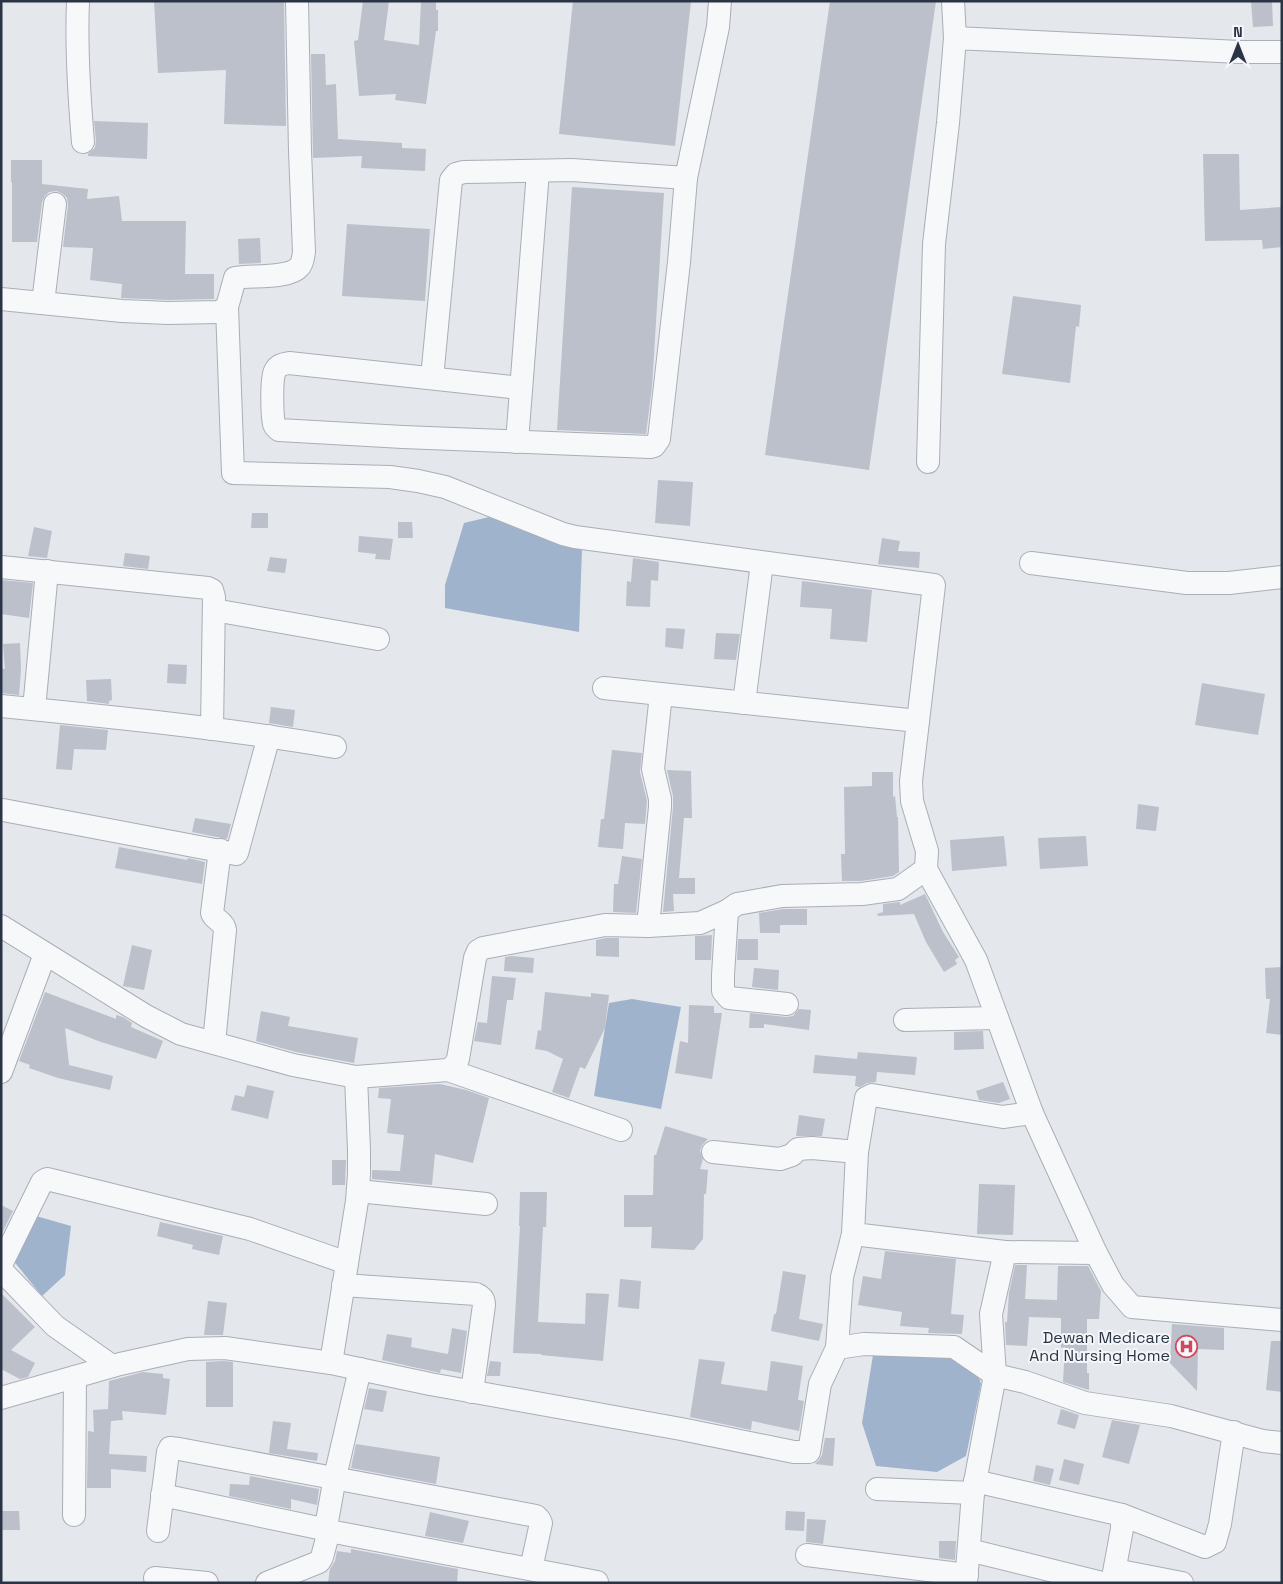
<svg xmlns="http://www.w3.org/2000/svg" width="1283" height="1584" font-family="'Space Grotesk',sans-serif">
<rect width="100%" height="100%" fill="#e4e7ec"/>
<!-- water -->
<g fill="#9fb4cc">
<path d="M 489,517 L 582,549 L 579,632 L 445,608 L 445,585 L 464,523 Z"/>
<path d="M 632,999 L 681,1007 L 661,1109 L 594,1096 L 609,1003 Z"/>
<path d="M 36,1216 L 71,1226 L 65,1275 L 42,1296 L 12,1259 Z"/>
<path d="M 873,1355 L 972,1357 L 981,1384 L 966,1456 L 937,1472 L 876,1466 L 862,1423 Z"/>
</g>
<!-- building -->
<g fill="#bbc0ca">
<path d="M 154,1 L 284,1 L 286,126 L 224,124 L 226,70 L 158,73 Z"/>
<path d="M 363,1 L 389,1 L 384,40 L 419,45 L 421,1 L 436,1 L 436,10 L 438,10 L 438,31 L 436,31 L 426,104 L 395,100 L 396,94 L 359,96 L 354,41 L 358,40 Z"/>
<path d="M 573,1 L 691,1 L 675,146 L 559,134 Z"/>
<path d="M 830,1 L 936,1 L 869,470 L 765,455 Z"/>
<path d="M 1251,1 L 1272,1 L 1273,26 L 1253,27 Z"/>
<path d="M 311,54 L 325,54 L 326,85 L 336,84 L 338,139 L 402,143 L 402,148 L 426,149 L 425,171 L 361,168 L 362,156 L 313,158 Z"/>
<path d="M 94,121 L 148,123 L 147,159 L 88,156 L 88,154 L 95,148 L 96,141 Z"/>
<path d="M 1203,154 L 1239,154 L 1240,210 L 1282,207 L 1282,247 L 1263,249 L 1262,240 L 1205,241 Z"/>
<path d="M 11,160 L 42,160 L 42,184 L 88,189 L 87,199 L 119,196 L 122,221 L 186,221 L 185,274 L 214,274 L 214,299 L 168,300 L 121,298 L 122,284 L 90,280 L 93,248 L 63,247 L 68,205 L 67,198 L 63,194 L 57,191 L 49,192 L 45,196 L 42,202 L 37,242 L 12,242 L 12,182 L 11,182 Z"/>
<path d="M 572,187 L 664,193 L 652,387 L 646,434 L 557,430 Z"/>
<path d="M 347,224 L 430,229 L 425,301 L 342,296 Z"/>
<path d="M 260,238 L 261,263 L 239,264 L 238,239 Z"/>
<path d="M 1013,296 L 1081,305 L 1079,327 L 1076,326 L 1070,383 L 1002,374 Z"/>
<path d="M 658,480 L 693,482 L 690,526 L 655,523 Z"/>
<path d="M 252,513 L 268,513 L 268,528 L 251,528 Z"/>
<path d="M 398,522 L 412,522 L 413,538 L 398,538 Z"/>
<path d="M 34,527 L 52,531 L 47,558 L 28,556 Z"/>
<path d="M 359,536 L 393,539 L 390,560 L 375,559 L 376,554 L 358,552 Z"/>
<path d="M 882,538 L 900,541 L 898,551 L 920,552 L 919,568 L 878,564 Z"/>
<path d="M 125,553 L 150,556 L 148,569 L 123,566 Z"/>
<path d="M 270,557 L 287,559 L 285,573 L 267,571 Z"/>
<path d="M 633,558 L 659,562 L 658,581 L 651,580 L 650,607 L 626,606 L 627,581 L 631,582 Z"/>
<path d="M 1,580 L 33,583 L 29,618 L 1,614 Z"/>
<path d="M 802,581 L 872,590 L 867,642 L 830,639 L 832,609 L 800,607 Z"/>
<path d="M 666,628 L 685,629 L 683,649 L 665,647 Z"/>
<path d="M 716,633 L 740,634 L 736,660 L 714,659 Z"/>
<path d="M 20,643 L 21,670 L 19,695 L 1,693 L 1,668 L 5,669 L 3,644 Z"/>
<path d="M 168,664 L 187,665 L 186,684 L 167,683 Z"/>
<path d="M 111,679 L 112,700 L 109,701 L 109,704 L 87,701 L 86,680 Z"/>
<path d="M 1202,683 L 1265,694 L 1258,735 L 1195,725 Z"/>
<path d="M 271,707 L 295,710 L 293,727 L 269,723 Z"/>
<path d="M 60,725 L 108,730 L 106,750 L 74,749 L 72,770 L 56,769 Z"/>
<path d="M 612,750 L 642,753 L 640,772 L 647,801 L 645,824 L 625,823 L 623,849 L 598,847 L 601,819 L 604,819 Z"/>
<path d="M 667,770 L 691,771 L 692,818 L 684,818 L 679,878 L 695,878 L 695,894 L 673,894 L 674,911 L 663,912 L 673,807 L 673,796 Z"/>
<path d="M 872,772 L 893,772 L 893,797 L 895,796 L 897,817 L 898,817 L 899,872 L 893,876 L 861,881 L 842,881 L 841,854 L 845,854 L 844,787 L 872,786 Z"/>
<path d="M 1138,804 L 1159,807 L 1156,831 L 1136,829 Z"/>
<path d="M 195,818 L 231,824 L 227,839 L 192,832 Z"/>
<path d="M 1004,836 L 1007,866 L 952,871 L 950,840 Z"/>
<path d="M 1086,836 L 1088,866 L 1040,869 L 1038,838 Z"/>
<path d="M 119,847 L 187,860 L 188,858 L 205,862 L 202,884 L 115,868 Z"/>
<path d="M 622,856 L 642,859 L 636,913 L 613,912 L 614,884 L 618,884 Z"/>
<path d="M 925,894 L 943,932 L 959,957 L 955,960 L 957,964 L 944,972 L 926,942 L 914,914 L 878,916 L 877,914 L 883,912 L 883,904 L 900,902 L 900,905 Z"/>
<path d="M 783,909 L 807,909 L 807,925 L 780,925 L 780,933 L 760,933 L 759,913 Z"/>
<path d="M 712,935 L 711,960 L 695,960 L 695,936 Z"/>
<path d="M 606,938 L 619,938 L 619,957 L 596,956 L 596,940 Z"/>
<path d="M 738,939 L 758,939 L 758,960 L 737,960 Z"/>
<path d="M 132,945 L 152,950 L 144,990 L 123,986 Z"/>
<path d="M 511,956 L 534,958 L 533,973 L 504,971 L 505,957 Z"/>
<path d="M 1282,967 L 1282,1035 L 1266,1033 L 1270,999 L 1266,999 L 1265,968 Z"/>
<path d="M 754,968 L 779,970 L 778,990 L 752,987 Z"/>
<path d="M 492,976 L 516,978 L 513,1000 L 507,1000 L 501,1045 L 474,1041 L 478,1022 L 487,1023 Z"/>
<path d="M 45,992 L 116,1019 L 116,1015 L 123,1017 L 132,1023 L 131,1027 L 163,1041 L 156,1059 L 101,1042 L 65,1028 L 69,1065 L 113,1076 L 110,1090 L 58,1078 L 29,1068 L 30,1065 L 19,1061 Z"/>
<path d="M 545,992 L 591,997 L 591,993 L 609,995 L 605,1028 L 585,1069 L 580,1067 L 569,1098 L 552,1092 L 563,1059 L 547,1051 L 535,1049 L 538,1030 L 541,1031 Z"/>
<path d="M 689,1005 L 714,1006 L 714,1013 L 722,1013 L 712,1079 L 675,1073 L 680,1041 L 688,1043 Z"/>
<path d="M 799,1009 L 811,1010 L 809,1030 L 764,1024 L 764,1028 L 749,1028 L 750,1013 L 786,1017 L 793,1016 Z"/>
<path d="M 261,1011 L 290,1017 L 288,1026 L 358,1038 L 354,1063 L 296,1052 L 256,1041 Z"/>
<path d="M 983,1031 L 984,1049 L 954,1050 L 954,1032 Z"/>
<path d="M 858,1052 L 917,1057 L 915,1075 L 877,1072 L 876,1082 L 867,1083 L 860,1087 L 855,1086 L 856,1076 L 813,1073 L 815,1055 L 857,1059 Z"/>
<path d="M 1003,1082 L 1010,1099 L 999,1103 L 979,1100 L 976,1091 Z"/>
<path d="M 440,1084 L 466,1090 L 489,1098 L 473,1163 L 435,1154 L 432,1185 L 372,1179 L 372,1170 L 400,1171 L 404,1135 L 387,1133 L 391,1099 L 378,1098 L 379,1088 Z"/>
<path d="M 247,1085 L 274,1091 L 268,1119 L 231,1110 L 235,1095 L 244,1097 Z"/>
<path d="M 799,1115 L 825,1119 L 822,1136 L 796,1136 Z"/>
<path d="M 665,1126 L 708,1139 L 702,1145 L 700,1151 L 703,1159 L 700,1169 L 708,1170 L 706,1194 L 704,1194 L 703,1239 L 694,1250 L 651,1248 L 652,1227 L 624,1227 L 624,1195 L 653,1195 L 654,1155 L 656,1155 Z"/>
<path d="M 332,1160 L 346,1160 L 345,1185 L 332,1185 Z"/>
<path d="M 979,1184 L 1015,1185 L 1013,1235 L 977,1234 Z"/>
<path d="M 520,1192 L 547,1192 L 546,1227 L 543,1227 L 538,1322 L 585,1324 L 586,1293 L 609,1294 L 603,1361 L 541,1355 L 541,1354 L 513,1353 L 520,1226 L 519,1226 Z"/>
<path d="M 1,1205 L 13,1211 L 1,1235 Z"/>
<path d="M 160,1222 L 223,1236 L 219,1255 L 192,1249 L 193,1245 L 157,1236 Z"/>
<path d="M 885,1251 L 956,1259 L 951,1314 L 964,1315 L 962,1334 L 928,1333 L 929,1328 L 900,1326 L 902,1312 L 858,1305 L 863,1276 L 881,1279 Z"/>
<path d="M 1015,1265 L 1027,1265 L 1025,1299 L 1057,1300 L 1058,1266 L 1088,1266 L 1101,1291 L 1099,1319 L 1087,1319 L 1087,1373 L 1089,1373 L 1089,1390 L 1063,1382 L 1065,1347 L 1061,1348 L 1061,1318 L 1029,1317 L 1027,1346 L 1006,1345 L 1005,1322 L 1007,1322 L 1009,1293 Z"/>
<path d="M 783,1271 L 806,1275 L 799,1319 L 823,1324 L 819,1341 L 771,1331 L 774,1314 L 776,1314 Z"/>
<path d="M 620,1279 L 641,1281 L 639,1309 L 618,1307 Z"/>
<path d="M 1,1293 L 35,1327 L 11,1350 L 35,1363 L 28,1377 L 20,1379 L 1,1369 Z"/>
<path d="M 208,1301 L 227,1303 L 223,1335 L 204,1335 Z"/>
<path d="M 1172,1324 L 1224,1328 L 1224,1350 L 1198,1349 L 1197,1391 L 1170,1363 Z"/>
<path d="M 452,1328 L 467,1331 L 461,1373 L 441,1369 L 440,1373 L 382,1360 L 387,1334 L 412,1338 L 411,1347 L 448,1354 Z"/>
<path d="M 1271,1341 L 1282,1341 L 1282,1392 L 1266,1390 Z"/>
<path d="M 699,1359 L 725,1362 L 721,1384 L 767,1391 L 771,1361 L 803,1366 L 798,1400 L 804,1401 L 799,1431 L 752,1421 L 751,1430 L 690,1417 Z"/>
<path d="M 224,1361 L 233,1362 L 233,1407 L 206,1407 L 206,1362 Z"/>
<path d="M 490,1361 L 501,1362 L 500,1376 L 487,1376 Z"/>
<path d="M 143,1372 L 163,1374 L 163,1378 L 170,1379 L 166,1415 L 122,1411 L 123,1420 L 111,1421 L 109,1454 L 147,1456 L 146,1472 L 111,1469 L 111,1488 L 87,1488 L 88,1431 L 94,1432 L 93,1410 L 108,1409 L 109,1381 Z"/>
<path d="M 369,1388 L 387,1391 L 383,1412 L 364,1409 Z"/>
<path d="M 1061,1409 L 1079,1415 L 1075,1429 L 1057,1424 Z"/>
<path d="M 1112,1420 L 1140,1425 L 1129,1464 L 1102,1457 Z"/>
<path d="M 273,1421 L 291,1423 L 287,1449 L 318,1453 L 317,1461 L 269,1453 Z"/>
<path d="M 825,1438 L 835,1438 L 833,1466 L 815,1464 L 819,1460 L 822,1455 Z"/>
<path d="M 356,1444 L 440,1457 L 436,1484 L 351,1468 Z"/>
<path d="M 1064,1459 L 1084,1464 L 1079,1485 L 1059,1480 Z"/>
<path d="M 1036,1465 L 1054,1469 L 1050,1485 L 1033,1481 Z"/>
<path d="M 250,1476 L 319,1489 L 317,1505 L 291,1499 L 291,1509 L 229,1496 L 230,1484 L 249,1485 Z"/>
<path d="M 1,1511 L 19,1511 L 20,1530 L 1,1530 Z"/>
<path d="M 786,1511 L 805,1512 L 804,1531 L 785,1530 Z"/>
<path d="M 430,1512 L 469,1521 L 463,1543 L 425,1536 Z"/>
<path d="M 807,1519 L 826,1520 L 823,1544 L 806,1542 Z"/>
<path d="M 939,1541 L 956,1541 L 955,1560 L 939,1558 Z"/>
<path d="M 351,1549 L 458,1569 L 457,1583 L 328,1583 L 330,1569 L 335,1561 L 337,1551 L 351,1553 Z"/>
</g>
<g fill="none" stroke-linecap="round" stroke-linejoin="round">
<defs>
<g id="minor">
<path d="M 78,1 C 76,48 79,95 83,142"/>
<path d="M 953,1 L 955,38"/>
<path d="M 1,299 L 122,311 L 168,313 L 219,312 L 227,307 L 235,278 C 250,275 289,279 299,267 C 303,263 303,257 304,252 L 300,151 L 297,1"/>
<path d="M 43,303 L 55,204"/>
<path d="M 227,307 L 233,473 L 390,477 L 418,481 L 445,487 L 563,534 L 575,537 L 934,585 L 911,781 L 912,801 L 927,851 L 926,869 L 976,960 L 1032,1113 L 1096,1253 L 1113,1285 L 1132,1307 L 1282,1320"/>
<path d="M 432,378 L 451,180 L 456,174 L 464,172 L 572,170 L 686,178 L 718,27 L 720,1"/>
<path d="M 521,388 L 289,363 C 283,364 278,365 275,371 C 271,379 272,415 274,424 C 275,427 276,428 279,430 L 403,437 L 650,447 L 654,446 L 659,439 L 679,262 L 686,178"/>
<path d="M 517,442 L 538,171"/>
<path d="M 928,462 L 934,244 L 948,123 L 955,38 L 1239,52 L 1282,52"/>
<path d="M 1031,563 L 1187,583 L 1229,583 L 1282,577"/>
<path d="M 1,567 L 208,588 L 212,590 L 214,597 L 212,729"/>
<path d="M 214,610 L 378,639"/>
<path d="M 604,688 L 918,721"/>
<path d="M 744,703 L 762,563"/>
<path d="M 1,706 C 113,717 225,728 335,747"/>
<path d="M 34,709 L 47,571"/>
<path d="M 3,810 L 236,854 L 237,853 L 269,736"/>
<path d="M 727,911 L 723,975 L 723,991 L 729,998 L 787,1004"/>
<path d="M 1,926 L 146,1016 L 181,1034 L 293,1065 L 356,1077"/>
<path d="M 648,926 L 660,807 L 660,799 L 653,769 L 661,694"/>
<path d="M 905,1020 L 997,1018"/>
<path d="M 214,1043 L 225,930 C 224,921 214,920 212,913 L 220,850"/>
<path d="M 448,1070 L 621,1130"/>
<path d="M 1,1072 L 45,954"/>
<path d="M 713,1152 L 780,1159 L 792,1155 L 798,1149 L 812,1148 L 857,1152"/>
<path d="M 358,1191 L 486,1204"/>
<path d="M 1005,1252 L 853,1234 L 857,1152 L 866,1098 L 872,1095 L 1003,1117 L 1032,1113"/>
<path d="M 1,1265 L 42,1182 L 47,1179 L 250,1229 L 347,1263"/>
<path d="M 1,1270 L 55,1326 L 112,1366"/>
<path d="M 343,1285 L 476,1294 C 482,1297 484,1299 484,1305 L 472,1392"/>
<path d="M 837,1348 L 842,1277 L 853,1234"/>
<path d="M 331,1363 L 357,1201 L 359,1174 L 359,1150 L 356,1077 L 448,1070 L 455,1065 L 458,1059 L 475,958 L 478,951 L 483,948 L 605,925 L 648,926 L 700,923 L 727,911 L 737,904 L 782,896 L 862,894 L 898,889 L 926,869"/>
<path d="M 360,1369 L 335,1477 L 326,1527 L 329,1531 L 597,1582"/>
<path d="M 1,1398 L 120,1364 L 188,1349 L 225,1348 L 331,1363 L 430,1384 L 681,1429 L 794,1452 L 809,1452 L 820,1384 L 837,1348 L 864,1344 L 954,1347 L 995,1375 L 1025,1382 L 1085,1403 L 1171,1416 L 1263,1441 L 1282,1443"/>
<path d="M 975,1481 L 1122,1515 L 1122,1529 L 1112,1583"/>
<path d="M 877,1489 L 973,1493"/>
<path d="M 162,1495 L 328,1530"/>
<path d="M 74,1515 L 75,1377"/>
<path d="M 1122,1515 L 1205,1547 L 1215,1542 L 1220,1524 L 1234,1432"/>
<path d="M 158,1531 L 168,1452 L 170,1448 L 179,1449 L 536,1516 L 539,1519 L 541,1523 L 531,1569"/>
<path d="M 969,1550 L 1102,1583"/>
<path d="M 807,1555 L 967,1575"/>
<path d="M 1115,1570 L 1182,1583"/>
<path d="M 155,1578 L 207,1583"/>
<path d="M 267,1583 L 319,1562 L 322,1557 L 329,1531"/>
<path d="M 966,1583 L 973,1493 L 995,1375 L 991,1314 L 1005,1252 L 1096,1253"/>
</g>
</defs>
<!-- minor casing -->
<use href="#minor" stroke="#a9aeb7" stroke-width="24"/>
<!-- minor -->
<use href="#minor" stroke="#f7f8fa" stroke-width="22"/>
</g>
<!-- icons -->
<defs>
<symbol id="hospital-ring" viewBox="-11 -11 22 22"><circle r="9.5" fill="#f4f6f9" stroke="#d1495b" stroke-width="1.5"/><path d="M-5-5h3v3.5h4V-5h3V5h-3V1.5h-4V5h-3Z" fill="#d1495b"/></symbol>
</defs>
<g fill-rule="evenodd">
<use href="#hospital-ring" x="1174" y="1334" width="25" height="25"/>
</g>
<g text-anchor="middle" stroke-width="4" stroke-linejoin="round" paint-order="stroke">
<!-- poi labels -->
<g font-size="16" fill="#2b3445" stroke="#f4f6f9" text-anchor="end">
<text x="1170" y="1343">Dewan Medicare<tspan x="1170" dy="18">And Nursing Home</tspan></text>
</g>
</g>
<!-- border -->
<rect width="1283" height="1584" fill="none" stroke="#2b3445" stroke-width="5"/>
<!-- north arrow -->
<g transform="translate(1238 45)" stroke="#f4f6f9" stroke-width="4" paint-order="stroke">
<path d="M0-4L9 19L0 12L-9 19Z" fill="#2b3445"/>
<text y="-8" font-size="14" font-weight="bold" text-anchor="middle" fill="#2b3445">N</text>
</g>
</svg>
